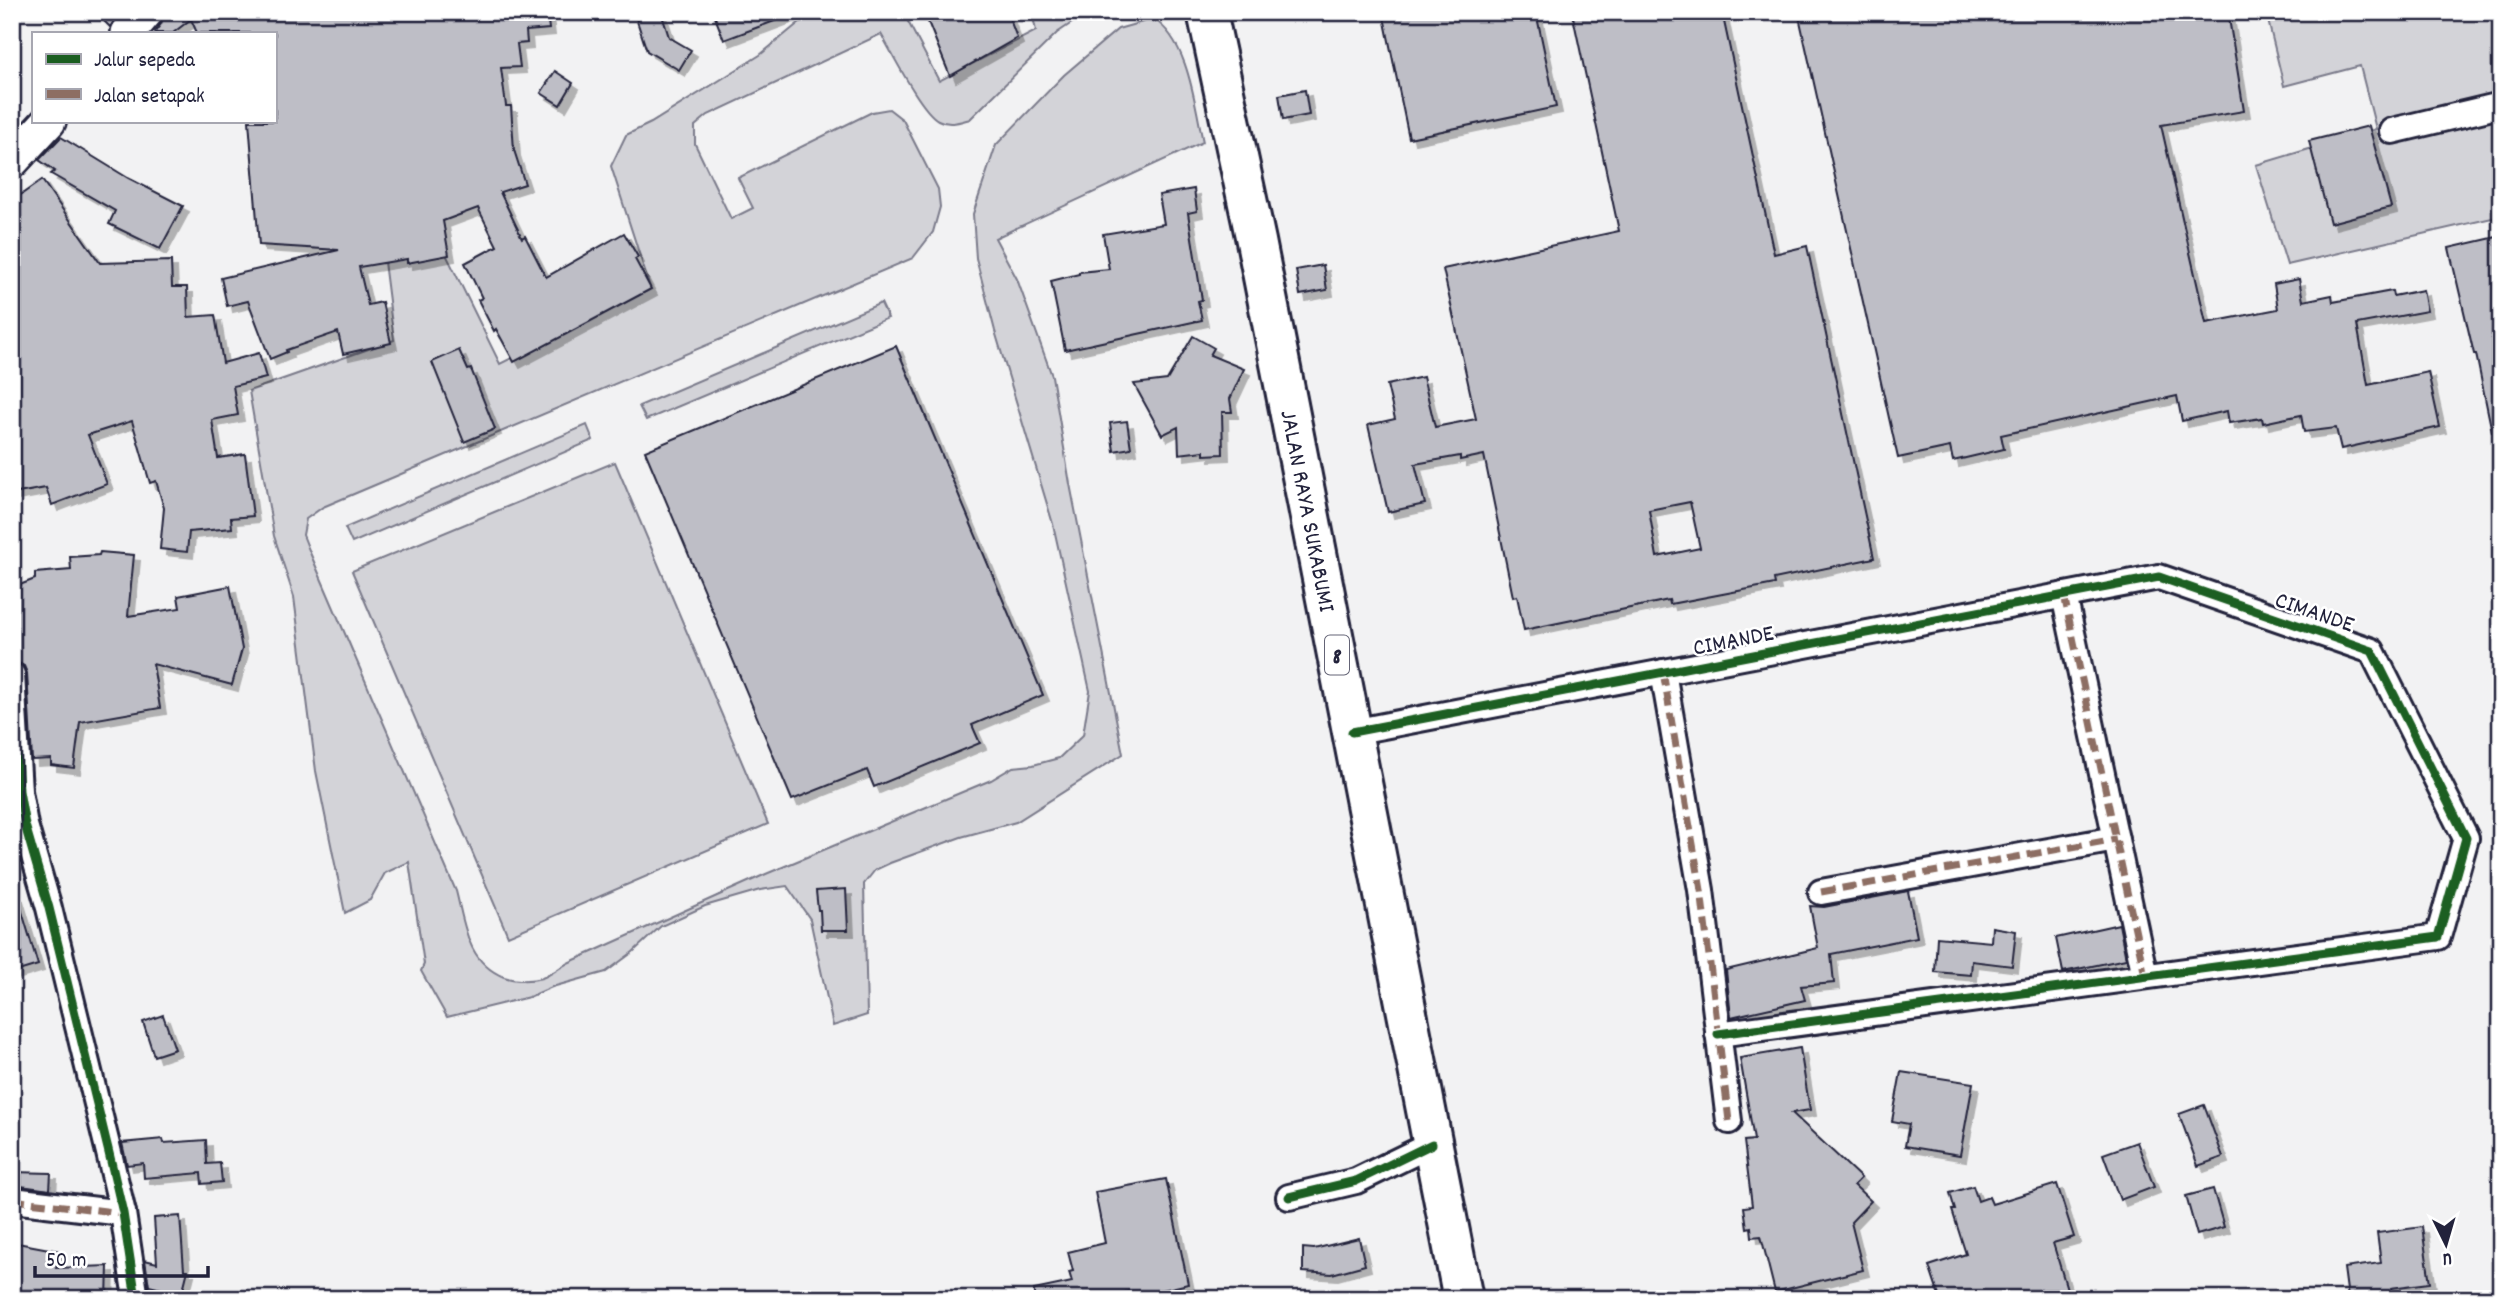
<svg xmlns="http://www.w3.org/2000/svg" width="2513" height="1311" font-family="Dekko,sans-serif">
<defs>
<filter id="shadow"><feDropShadow dx="6" dy="6" stdDeviation="0" flood-color="#0004"/></filter>
</defs>
<rect width="100%" height="100%" fill="#f2f2f3"/>
<filter id="ink" filterUnits="userSpaceOnUse"><feTurbulence type="fractalNoise" baseFrequency=".0143" numOctaves="2"/><feDisplacementMap in="SourceGraphic" scale="14" xChannelSelector="R" yChannelSelector="G"/><feConvolveMatrix kernelMatrix="1 2 1 2 8 2 1 2 1" color-interpolation-filters="sRGB"/></filter>
<g filter="url(#ink)">
<!-- green -->
<g fill="#d3d3d8" stroke="#7a7a8a" stroke-width="2">
<path d="M 812,12 L 903,12 L 939,81 L 1036,31 L 1032,12 L 1088,12 L 1057,33 L 970,119 C 959,122 949,126 938,120 C 921,111 892,53 881,34 L 708,115 L 695,126 L 695,144 L 731,219 L 753,208 L 738,178 L 872,112 L 889,109 L 903,120 L 938,189 L 940,207 L 933,232 L 913,258 L 323,507 L 306,519 L 303,535 L 311,555 L 456,891 C 465,926 467,962 504,977 C 515,981 530,981 542,978 C 551,975 561,966 570,962 L 766,874 L 991,780 L 1013,767 L 1033,765 L 1059,758 L 1083,735 L 1090,691 L 1053,524 L 995,331 L 976,258 L 973,214 L 996,145 L 1064,75 L 1118,29 L 1153,19 C 1188,39 1195,105 1203,142 L 995,238 L 1017,279 L 1052,376 L 1070,484 L 1123,754 L 1016,822 L 961,837 L 890,863 L 875,870 L 864,884 L 867,1015 L 833,1026 L 810,919 L 787,886 L 760,890 L 705,906 L 661,926 L 633,952 L 606,972 L 552,987 L 529,997 L 447,1017 L 421,971 L 424,964 L 409,862 L 385,873 L 370,900 L 345,913 L 316,771 L 294,597 L 274,536 L 249,391 L 394,340 L 384,262 L 445,252 L 500,364 L 650,287 L 611,166 L 626,135 L 651,123 L 760,55 Z"/>
<path d="M 2266,12 L 2501,12 L 2501,216 L 2287,265 L 2256,165 L 2376,129 L 2360,66 L 2284,86 Z"/>
<path d="M 881,303 L 888,318 L 646,420 L 639,406 Z"/>
<path d="M 587,425 L 593,440 L 352,543 L 345,528 Z"/>
<path d="M 615,462 L 768,824 L 508,936 L 352,571 Z"/>
</g>
<!-- building -->
<g fill="#bebec6" stroke="#22223b" stroke-width="2" fill-rule="evenodd" filter="url(#shadow)">
<path d="M 95,12 L 120,12 L 110,27 Z"/>
<path d="M 165,12 L 547,12 L 549,29 L 526,31 L 527,43 L 517,44 L 520,67 L 501,68 L 506,106 L 511,106 L 514,150 L 525,184 L 500,192 L 522,238 L 525,236 L 546,277 L 624,233 L 638,257 L 635,259 L 651,289 L 514,362 L 496,329 L 494,331 L 478,300 L 482,298 L 465,263 L 497,246 L 478,208 L 443,221 L 449,255 L 407,263 L 407,259 L 359,267 L 368,305 L 382,302 L 391,343 L 343,354 L 338,332 L 286,350 L 287,352 L 270,359 L 248,301 L 227,306 L 221,278 L 339,250 L 259,245 L 249,121 L 275,121 L 275,33 L 197,33 L 191,19 L 173,33 L 156,33 L 155,32 L 161,24 Z"/>
<path d="M 634,12 L 661,12 L 669,37 L 691,50 L 679,70 L 647,51 Z"/>
<path d="M 713,12 L 793,12 L 793,14 L 724,40 Z"/>
<path d="M 924,12 L 1007,12 L 1017,38 L 950,76 Z"/>
<path d="M 1383,12 L 1536,12 L 1556,107 L 1409,138 Z"/>
<path d="M 1572,12 L 1722,12 L 1774,254 L 1807,246 L 1874,558 L 1774,579 L 1775,584 L 1670,604 L 1669,600 L 1524,630 L 1517,596 L 1513,597 L 1484,455 L 1460,460 L 1460,456 L 1415,464 L 1425,504 L 1388,512 L 1368,425 L 1395,419 L 1387,385 L 1423,377 L 1435,427 L 1476,419 L 1443,269 L 1619,231 ZM 1690,502 L 1700,548 L 1657,557 L 1649,510 Z"/>
<path d="M 1798,12 L 2228,12 L 2244,111 L 2161,125 L 2206,323 L 2278,309 L 2274,284 L 2299,279 L 2303,301 L 2332,295 L 2333,302 L 2392,291 L 2393,296 L 2423,290 L 2427,311 L 2357,324 L 2368,385 L 2428,372 L 2440,427 L 2341,449 L 2336,428 L 2304,432 L 2301,415 L 2263,423 L 2262,418 L 2229,423 L 2227,411 L 2182,421 L 2177,396 L 2001,435 L 2004,449 L 1953,461 L 1950,447 L 1898,458 Z"/>
<path d="M 555,71 L 573,83 L 560,105 L 541,93 Z"/>
<path d="M 1305,90 L 1309,115 L 1283,120 L 1279,95 Z"/>
<path d="M 2369,126 L 2391,207 L 2330,223 L 2309,141 Z"/>
<path d="M 61,137 L 128,178 L 183,206 L 160,249 L 109,224 L 115,211 L 51,174 L 55,171 L 39,160 Z"/>
<path d="M 42,180 L 100,263 L 171,261 L 172,287 L 187,287 L 188,317 L 215,315 L 223,363 L 259,353 L 266,378 L 233,386 L 238,415 L 212,420 L 218,458 L 245,454 L 253,516 L 231,518 L 232,528 L 189,532 L 187,552 L 160,549 L 164,508 L 156,481 L 150,483 L 132,421 L 88,435 L 107,484 L 52,505 L 46,488 L 12,494 L 12,201 Z"/>
<path d="M 1194,189 L 1197,211 L 1188,213 L 1202,300 L 1198,301 L 1202,320 L 1065,350 L 1051,281 L 1079,274 L 1079,272 L 1109,269 L 1103,234 L 1164,224 L 1159,195 Z"/>
<path d="M 2501,236 L 2501,431 L 2492,432 L 2476,354 L 2474,354 L 2449,248 Z"/>
<path d="M 1323,265 L 1327,290 L 1300,295 L 1296,270 Z"/>
<path d="M 1193,336 L 1214,348 L 1210,355 L 1244,369 L 1230,399 L 1232,412 L 1222,412 L 1223,454 L 1204,455 L 1204,451 L 1179,454 L 1178,427 L 1162,435 L 1134,384 L 1167,380 Z"/>
<path d="M 896,346 L 1043,695 L 972,725 L 980,743 L 874,787 L 867,770 L 792,800 L 645,451 Z"/>
<path d="M 459,350 L 468,370 L 471,369 L 495,429 L 464,442 L 432,362 Z"/>
<path d="M 1127,421 L 1131,448 L 1114,451 L 1110,423 Z"/>
<path d="M 100,552 L 134,555 L 128,616 L 180,608 L 178,596 L 230,586 L 242,649 L 232,685 L 153,664 L 160,708 L 80,722 L 74,768 L 51,765 L 51,759 L 32,760 L 27,673 L 24,666 L 14,661 L 12,653 L 12,588 L 35,579 L 35,573 L 71,570 L 70,557 L 99,555 Z"/>
<path d="M 846,889 L 848,930 L 821,930 L 820,910 L 818,910 L 816,891 Z"/>
<path d="M 1908,891 L 1917,937 L 1831,954 L 1834,983 L 1801,986 L 1805,1000 L 1731,1017 L 1726,970 L 1818,948 L 1810,906 L 1824,907 Z"/>
<path d="M 17,895 L 38,965 L 12,973 L 12,896 Z"/>
<path d="M 2119,924 L 2126,959 L 2063,972 L 2056,938 Z"/>
<path d="M 1992,927 L 2016,931 L 2012,966 L 1972,961 L 1971,975 L 1935,972 L 1937,937 L 1991,942 Z"/>
<path d="M 163,1015 L 175,1049 L 154,1056 L 143,1022 Z"/>
<path d="M 1800,1048 L 1810,1110 L 1792,1113 L 1861,1178 L 1854,1185 L 1871,1201 L 1851,1222 L 1863,1270 L 1775,1292 L 1761,1236 L 1752,1237 L 1751,1227 L 1747,1228 L 1744,1207 L 1752,1206 L 1744,1141 L 1754,1140 L 1740,1058 Z"/>
<path d="M 1901,1072 L 1973,1083 L 1960,1155 L 1905,1146 L 1909,1124 L 1892,1121 Z"/>
<path d="M 2204,1105 L 2223,1157 L 2198,1166 L 2179,1114 Z"/>
<path d="M 163,1139 L 164,1143 L 206,1140 L 207,1164 L 220,1163 L 222,1182 L 202,1184 L 201,1173 L 144,1178 L 143,1163 L 127,1165 L 122,1143 Z"/>
<path d="M 2137,1142 L 2154,1187 L 2120,1200 L 2103,1154 Z"/>
<path d="M 13,1172 L 51,1173 L 50,1190 L 13,1185 Z"/>
<path d="M 1166,1179 L 1188,1284 L 1129,1298 L 1128,1291 L 1099,1299 L 1034,1299 L 1034,1290 L 1072,1282 L 1069,1272 L 1073,1271 L 1068,1252 L 1105,1243 L 1095,1192 Z"/>
<path d="M 2057,1184 L 2074,1237 L 2053,1243 L 2070,1299 L 1940,1299 L 1929,1266 L 1966,1254 L 1952,1210 L 1955,1210 L 1950,1193 L 1973,1186 L 1978,1201 L 1989,1197 L 1992,1204 Z"/>
<path d="M 2213,1189 L 2224,1227 L 2197,1235 L 2186,1196 Z"/>
<path d="M 180,1216 L 184,1270 L 188,1270 L 182,1294 L 149,1286 L 145,1260 L 157,1263 L 154,1218 Z"/>
<path d="M 2422,1227 L 2430,1283 L 2391,1288 L 2391,1292 L 2348,1298 L 2344,1268 L 2381,1263 L 2377,1233 Z"/>
<path d="M 1359,1238 L 1365,1265 L 1332,1274 L 1303,1272 L 1303,1248 L 1314,1249 Z"/>
<path d="M 12,1242 L 60,1251 L 56,1268 L 108,1266 L 107,1299 L 12,1299 Z"/>
</g>
<g fill="none" stroke-linecap="round" stroke-linejoin="round">
<defs>
<g id="minor">
<path d="M 2392,131 L 2501,105"/>
<path d="M 2064,595 L 2145,976"/>
<path d="M 1663,672 L 1701,890 L 1729,1121"/>
<path d="M 12,675 L 19,791 L 25,825 L 49,908 L 109,1153 L 123,1213 L 136,1299"/>
<path d="M 1352,732 L 2159,577 L 2372,651 L 2466,838 L 2438,937 L 1718,1034"/>
<path d="M 1821,892 L 2116,839"/>
<path d="M 1289,1197 L 1356,1181 L 1432,1144"/>
<path d="M 12,1200 L 123,1213"/>
</g>
<g id="secondary">
<path d="M 128,33 L 146,12"/>
<path d="M 12,161 L 49,121"/>
</g>
<g id="trunk">
<path id="s1" d="M 1207,12 L 1256,241 L 1463,1299"/>
</g>
</defs>
<!-- minor casing -->
<use href="#minor" stroke="#22223b" stroke-width="30"/>
<!-- secondary casing -->
<use href="#secondary" stroke="#22223b" stroke-width="38"/>
<!-- trunk casing -->
<use href="#trunk" stroke="#22223b" stroke-width="44"/>
<!-- minor -->
<use href="#minor" stroke="#fff" stroke-width="24"/>
<!-- secondary -->
<use href="#secondary" stroke="#fff" stroke-width="33"/>
<!-- trunk -->
<use href="#trunk" stroke="#fff" stroke-width="38"/>
<!-- quiet -->
<g stroke="#8d6e63" stroke-width="7" stroke-dasharray="14 7" stroke-linecap="butt">
<path d="M 2064,595 L 2145,976"/>
<path d="M 1663,672 L 1701,890 L 1729,1121"/>
<path d="M 1821,892 L 2116,839"/>
<path d="M 12,1200 L 123,1213"/>
</g>
<defs>
<g id="cycleway">
<path d="M 12,675 L 19,791 L 25,825 L 49,908 L 109,1153 L 123,1213 L 136,1299"/>
<path d="M 1352,732 L 2159,577 L 2372,651 L 2466,838 L 2438,937 L 1718,1034"/>
<path d="M 1289,1197 L 1356,1181 L 1432,1144"/>
</g>
</defs>
<!-- cycleway casing -->
<use href="#cycleway" stroke="#fff" stroke-width="13"/>
<!-- cycleway -->
<use href="#cycleway" stroke="#1b5e20" stroke-width="9"/>
</g>
</g>
<g text-anchor="middle" stroke-width="5" stroke-linejoin="round" paint-order="stroke">
<!-- shield labels -->
<rect fill="#fff" stroke="#646476" stroke-width="2" x="1325" y="635.5" width="24" height="39" rx="5"/>
<g font-size="23" font-weight="bold" fill="#22223b">
<text x="1337" y="663">8</text>
</g>
<!-- street labels -->
<g font-size="24" fill="#22223b" stroke="#fff">
<text dy="8" stroke="none"><textPath href="#s1" startOffset="509">JALAN RAYA SUKABUMI</textPath></text>
<text transform="translate(2315 611) rotate(19)" y="8">CIMANDE</text>
<text transform="translate(1733 639) rotate(-11)" y="8">CIMANDE</text>
</g>
</g>
<!-- margin -->
<rect width="2513" height="1311" fill="none" stroke="#fff" stroke-width="42"/>
<rect x="21" y="21" width="2471" height="1269" fill="none" stroke="#22223b" stroke-width="2.5" filter="url(#ink)"/>
<!-- legend -->
<rect x="32" y="32" width="245" height="91" fill="#ffffff" stroke="#a7a7b1" stroke-width="2"/>
<rect x="46" y="54" width="35" height="10" fill="#1b5e20" stroke="#a7a7b1" stroke-width="2"/>
<text x="94" y="66" font-size="21" fill="#22223b">Jalur sepeda</text>
<rect x="46" y="89" width="35" height="10" fill="#8d6e63" stroke="#a7a7b1" stroke-width="2"/>
<text x="94" y="102" font-size="21" fill="#22223b">Jalan setapak</text>
<!-- north arrow -->
<g transform="translate(2446 1244) rotate(175)" stroke="#ffffff" stroke-width="5" paint-order="stroke">
<path d="M0-5L12 26L0 18L-12 26Z" fill="#22223b"/>
<text y="-10" font-size="19" font-weight="bold" text-anchor="middle" fill="#22223b">U</text>
</g>
<!-- scale -->
<path d="M35 1266v10h173v-10" fill="none" stroke="#22223b" stroke-width="3.5"/>
<text x="46" y="1266" font-size="21" fill="#22223b" stroke="#ffffff" stroke-width="5" paint-order="stroke">50 m</text>
</svg>
